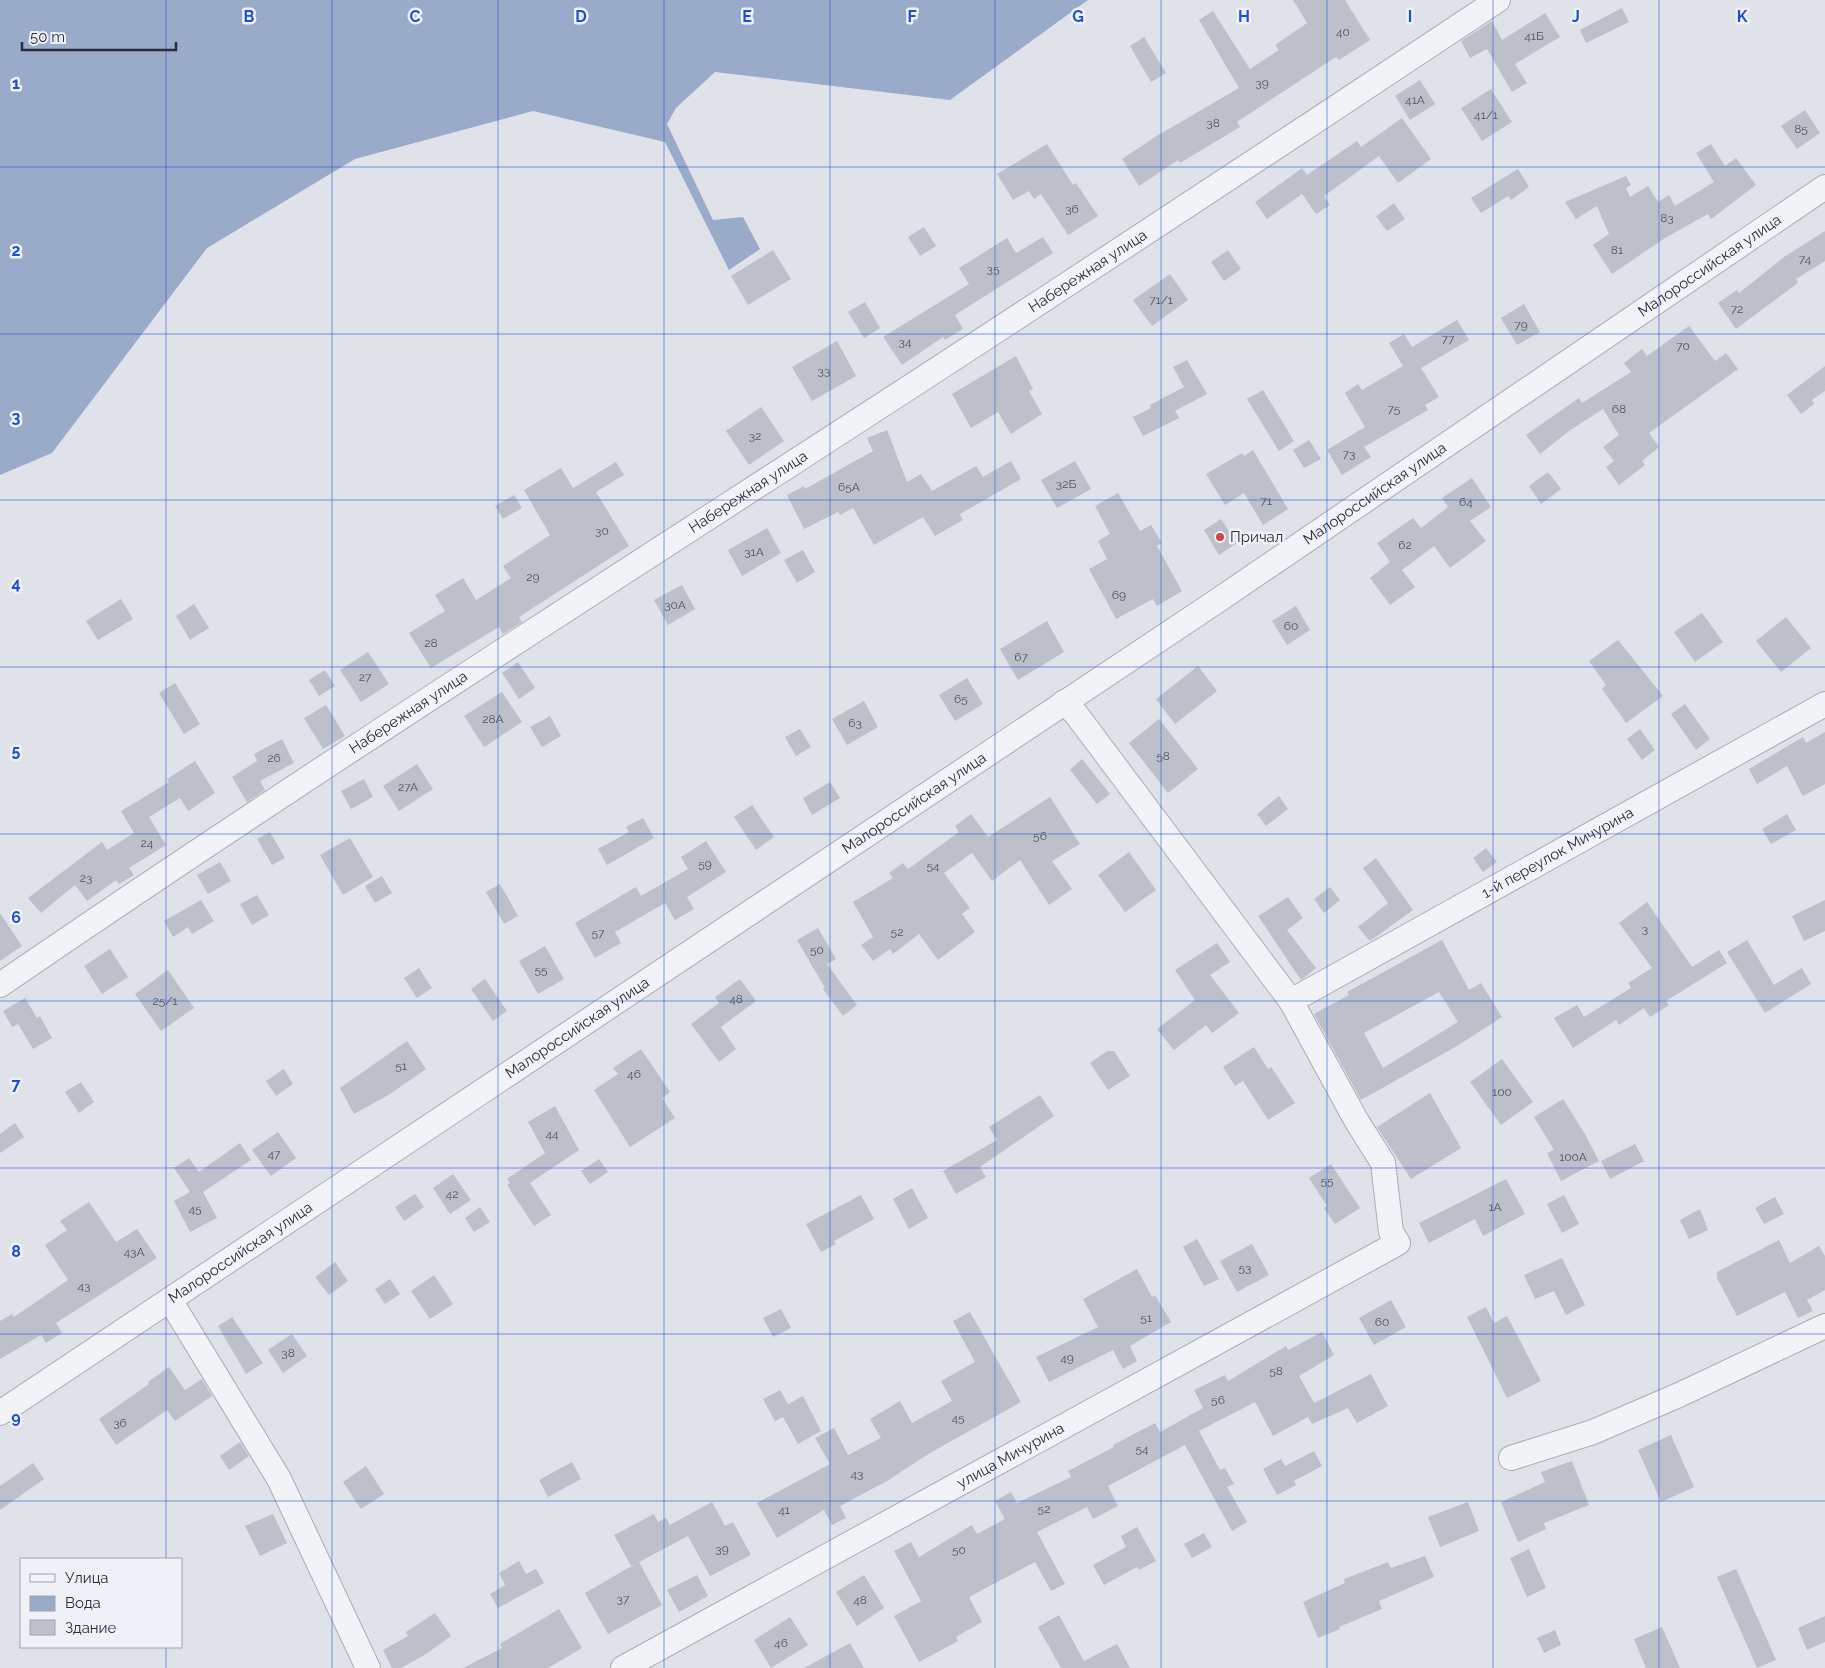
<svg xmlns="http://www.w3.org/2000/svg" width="1825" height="1668" font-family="Raleway,sans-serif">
<rect width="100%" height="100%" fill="#dfe2e9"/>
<!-- water -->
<path fill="#9aaac9" d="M 0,0 L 1088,0 L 950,100 L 715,72 L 676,108 L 667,124 L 713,220 L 743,217 L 760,249 L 729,270 L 665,142 L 533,111 L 355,159 L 207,248 L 52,453 L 0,475 Z"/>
<!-- building -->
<g fill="#bdc0cb" fill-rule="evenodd">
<path d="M 1293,0 L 1345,0 L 1370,40 L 1339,60 L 1336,57 L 1237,122 L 1240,127 L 1180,163 L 1178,160 L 1139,186 L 1122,159 L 1155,137 L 1239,88 L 1199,20 L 1213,11 L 1250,69 L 1279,50 L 1275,45 L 1307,23 Z"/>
<path d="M 1622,8 L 1629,22 L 1586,43 L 1580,30 Z"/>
<path d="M 1545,13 L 1560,37 L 1515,64 L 1527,83 L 1512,92 L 1487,49 L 1470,58 L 1461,41 L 1492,21 L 1502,40 Z"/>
<path d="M 1144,37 L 1166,73 L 1151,82 L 1130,46 Z"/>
<path d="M 1420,80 L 1435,104 L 1410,120 L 1395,96 Z"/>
<path d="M 1491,89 L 1512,122 L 1482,141 L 1461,108 Z"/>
<path d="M 1805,110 L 1820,133 L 1797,149 L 1781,126 Z"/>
<path d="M 1402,118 L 1431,159 L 1398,183 L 1379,156 L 1324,196 L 1330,205 L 1316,214 L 1302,194 L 1267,219 L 1255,202 L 1302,168 L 1307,175 L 1357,141 L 1361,147 Z"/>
<path d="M 1047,144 L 1073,185 L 1076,183 L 1098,216 L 1068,235 L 1041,194 L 1034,199 L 1029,191 L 1013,200 L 997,174 Z"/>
<path d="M 1711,144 L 1725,166 L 1736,158 L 1756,185 L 1711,219 L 1708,214 L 1665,238 L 1612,274 L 1593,245 L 1609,234 L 1597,206 L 1576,219 L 1565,202 L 1626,176 L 1631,185 L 1626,188 L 1630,197 L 1648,186 L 1658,202 L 1669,195 L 1675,206 L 1714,182 L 1696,153 Z"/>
<path d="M 1518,169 L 1529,187 L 1511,200 L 1508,196 L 1481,213 L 1471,198 Z"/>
<path d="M 1394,203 L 1405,219 L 1387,231 L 1376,216 Z"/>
<path d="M 924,227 L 936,246 L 920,256 L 908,237 Z"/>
<path d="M 1825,231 L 1825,261 L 1796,279 L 1798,283 L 1736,329 L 1718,303 L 1737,290 L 1739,293 L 1784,257 Z"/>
<path d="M 1043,237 L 1053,253 L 955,315 L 963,329 L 945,340 L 943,337 L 902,365 L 883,337 L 969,284 L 959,268 L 1007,238 L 1016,253 Z"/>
<path d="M 773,250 L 791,279 L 748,305 L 731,276 Z"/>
<path d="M 1228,250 L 1241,269 L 1224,281 L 1211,262 Z"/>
<path d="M 1170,274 L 1188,300 L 1152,326 L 1133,300 Z"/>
<path d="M 865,302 L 880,328 L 864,338 L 848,312 Z"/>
<path d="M 1524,304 L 1540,332 L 1517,345 L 1501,318 Z"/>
<path d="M 1457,320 L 1469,340 L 1421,368 L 1439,397 L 1425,405 L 1428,410 L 1364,447 L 1371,457 L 1342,475 L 1327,450 L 1365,427 L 1345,393 L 1358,384 L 1362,390 L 1403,366 L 1389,343 L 1404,334 L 1412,347 Z"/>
<path d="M 1689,326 L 1715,361 L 1726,353 L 1738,369 L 1649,433 L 1659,447 L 1642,461 L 1645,465 L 1619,485 L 1606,467 L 1614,461 L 1603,447 L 1619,435 L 1603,409 L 1569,431 L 1540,454 L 1526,435 L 1579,398 L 1582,403 L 1631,372 L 1624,363 L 1642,349 L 1647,356 Z"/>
<path d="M 837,341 L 856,376 L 812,401 L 792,367 Z"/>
<path d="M 1016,356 L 1033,389 L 1029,391 L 1042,414 L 1011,434 L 998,412 L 971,428 L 952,394 Z"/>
<path d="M 1187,360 L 1207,394 L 1175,411 L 1179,418 L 1143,436 L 1133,417 L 1151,408 L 1150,405 L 1184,387 L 1173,367 Z"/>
<path d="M 1825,366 L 1825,391 L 1812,400 L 1814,404 L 1801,414 L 1787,395 Z"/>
<path d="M 1263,390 L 1294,441 L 1279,451 L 1247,399 Z"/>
<path d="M 761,407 L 784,441 L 749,465 L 726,431 Z"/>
<path d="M 887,430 L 907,482 L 921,474 L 932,491 L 976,466 L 983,477 L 1011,461 L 1021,479 L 960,514 L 963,520 L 935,536 L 923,517 L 874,545 L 853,508 L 840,515 L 838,512 L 804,529 L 787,495 L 804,486 L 805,489 L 873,451 L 867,438 Z"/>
<path d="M 1309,440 L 1321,459 L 1304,468 L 1293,450 Z"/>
<path d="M 1253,450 L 1288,509 L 1263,525 L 1244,493 L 1225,505 L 1206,474 L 1242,453 L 1244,456 Z"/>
<path d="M 1075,461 L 1091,489 L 1057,508 L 1041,480 Z"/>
<path d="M 616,462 L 624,475 L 596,492 L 629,546 L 519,617 L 522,622 L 503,634 L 499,627 L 431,668 L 409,633 L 445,611 L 435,595 L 463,578 L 476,600 L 511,578 L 503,566 L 550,535 L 524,490 L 561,468 L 573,488 Z"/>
<path d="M 1548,472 L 1561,489 L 1541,504 L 1529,486 Z"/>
<path d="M 1472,478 L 1491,507 L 1470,521 L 1486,541 L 1450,568 L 1434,546 L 1402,570 L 1415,587 L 1390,605 L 1370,578 L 1390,562 L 1377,543 L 1413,518 L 1421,528 L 1448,507 L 1442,498 Z"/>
<path d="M 1118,493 L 1140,531 L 1151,525 L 1162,543 L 1157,546 L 1182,591 L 1157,606 L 1153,599 L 1116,619 L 1089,569 L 1107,559 L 1098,541 L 1110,534 L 1095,506 Z"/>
<path d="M 514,495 L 522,508 L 503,519 L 495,506 Z"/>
<path d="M 1221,519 L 1237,543 L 1219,555 L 1204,530 Z"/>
<path d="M 767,528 L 781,553 L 742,576 L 728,550 Z"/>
<path d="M 803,550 L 815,572 L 797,583 L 784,560 Z"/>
<path d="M 682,585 L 695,609 L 668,625 L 654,600 Z"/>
<path d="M 121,599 L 133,619 L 98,640 L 86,621 Z"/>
<path d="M 194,604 L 209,628 L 190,640 L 176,616 Z"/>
<path d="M 1296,606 L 1310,630 L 1287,645 L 1272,621 Z"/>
<path d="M 1702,613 L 1723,642 L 1695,662 L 1674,632 Z"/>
<path d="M 1786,617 L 1811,648 L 1781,672 L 1756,641 Z"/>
<path d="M 1047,621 L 1064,652 L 1018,680 L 1000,649 Z"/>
<path d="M 1618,640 L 1663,696 L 1626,723 L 1602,689 L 1606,685 L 1589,661 Z"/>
<path d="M 368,652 L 389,684 L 361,702 L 340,670 Z"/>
<path d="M 518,662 L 535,688 L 519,699 L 502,673 Z"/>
<path d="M 1198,666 L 1217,691 L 1175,724 L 1156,699 Z"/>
<path d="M 325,670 L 335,686 L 319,696 L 309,680 Z"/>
<path d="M 967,678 L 983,704 L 955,721 L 939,695 Z"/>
<path d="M 175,683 L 200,724 L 184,734 L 159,693 Z"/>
<path d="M 502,692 L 522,722 L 484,747 L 464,716 Z"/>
<path d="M 864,701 L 878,727 L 847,745 L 832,719 Z"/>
<path d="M 1685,704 L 1710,739 L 1696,750 L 1671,714 Z"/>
<path d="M 326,705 L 345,736 L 323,749 L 304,718 Z"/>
<path d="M 550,716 L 561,736 L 542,747 L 530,727 Z"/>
<path d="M 1159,719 L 1198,769 L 1168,793 L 1129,743 Z"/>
<path d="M 800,729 L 811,747 L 796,756 L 785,737 Z"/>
<path d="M 1640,729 L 1655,750 L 1642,760 L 1627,739 Z"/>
<path d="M 1825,732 L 1825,784 L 1803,796 L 1787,766 L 1757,784 L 1749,769 L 1803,737 L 1806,743 Z"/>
<path d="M 282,739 L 294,763 L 260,781 L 265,790 L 247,802 L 232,777 L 257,761 L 254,754 Z"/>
<path d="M 1082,759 L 1110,794 L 1097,804 L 1070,770 Z"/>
<path d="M 195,761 L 215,793 L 188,811 L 180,798 L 149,817 L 166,845 L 129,868 L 134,875 L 119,884 L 116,880 L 87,901 L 75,885 L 41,913 L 28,898 L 102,842 L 107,850 L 134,833 L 121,811 L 169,782 L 167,779 Z"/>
<path d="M 417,764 L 433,789 L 399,811 L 383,786 Z"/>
<path d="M 364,779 L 373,797 L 351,809 L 341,791 Z"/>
<path d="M 830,782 L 840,798 L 812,815 L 803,798 Z"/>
<path d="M 1279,796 L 1288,809 L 1266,826 L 1257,814 Z"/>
<path d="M 1050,797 L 1080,844 L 1052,861 L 1072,889 L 1049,905 L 1020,860 L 992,881 L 972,853 L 944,873 L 970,908 L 962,914 L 975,932 L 938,960 L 919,934 L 893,954 L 890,949 L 873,961 L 861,945 L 873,937 L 853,902 L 893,878 L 889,873 L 903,863 L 908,869 L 959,832 L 955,826 L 971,814 L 988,837 Z"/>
<path d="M 752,805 L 774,837 L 756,850 L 734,817 Z"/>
<path d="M 1787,814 L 1796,830 L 1771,844 L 1762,829 Z"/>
<path d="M 643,818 L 654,838 L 607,865 L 598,849 L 629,832 L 626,827 Z"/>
<path d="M 270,832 L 285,858 L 272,865 L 257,839 Z"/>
<path d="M 350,838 L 373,877 L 343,895 L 320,855 Z"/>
<path d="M 706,841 L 726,872 L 687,897 L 694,909 L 675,920 L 665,903 L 615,932 L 621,943 L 595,958 L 575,923 L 636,887 L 641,896 L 688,869 L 681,857 Z"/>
<path d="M 1486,848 L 1497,862 L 1483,872 L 1473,858 Z"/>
<path d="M 1129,852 L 1156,890 L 1125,912 L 1098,875 Z"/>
<path d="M 1376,858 L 1413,910 L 1370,941 L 1358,927 L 1388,903 L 1363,868 Z"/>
<path d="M 220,862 L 231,881 L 208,894 L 197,875 Z"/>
<path d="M 382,876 L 392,893 L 375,903 L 365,886 Z"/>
<path d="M 500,884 L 518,916 L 504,924 L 486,892 Z"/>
<path d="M 1330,887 L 1340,900 L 1324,913 L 1314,899 Z"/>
<path d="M 257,895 L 269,915 L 252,925 L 240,904 Z"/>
<path d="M 1288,897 L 1303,918 L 1287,930 L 1316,968 L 1301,980 L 1258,916 Z"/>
<path d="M 201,900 L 214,921 L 192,934 L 188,927 L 173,937 L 164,921 Z"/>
<path d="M 1825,900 L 1825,931 L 1804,941 L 1792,916 Z"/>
<path d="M 1647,902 L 1692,967 L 1719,950 L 1727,963 L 1666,1001 L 1669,1005 L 1650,1017 L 1644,1008 L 1619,1025 L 1616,1020 L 1573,1048 L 1554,1018 L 1577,1005 L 1584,1017 L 1631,988 L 1628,983 L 1652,968 L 1619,923 Z"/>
<path d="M 0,913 L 22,946 L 0,961 Z"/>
<path d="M 818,928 L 836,959 L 827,964 L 857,1005 L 843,1016 L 823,989 L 825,988 L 797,940 Z"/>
<path d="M 1442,940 L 1469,990 L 1481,983 L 1502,1017 L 1457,1046 L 1361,1100 L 1314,1014 L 1349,995 L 1347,992 ZM 1439,992 L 1458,1022 L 1383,1068 L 1364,1033 Z"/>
<path d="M 1747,940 L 1774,985 L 1802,968 L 1811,984 L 1765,1013 L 1727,952 Z"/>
<path d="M 1217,943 L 1230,962 L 1210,975 L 1239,1013 L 1212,1033 L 1206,1025 L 1174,1050 L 1157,1029 L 1195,1000 L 1175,970 Z"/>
<path d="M 545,946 L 564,979 L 538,994 L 519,961 Z"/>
<path d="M 110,949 L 128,977 L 102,994 L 84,966 Z"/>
<path d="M 419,968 L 432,988 L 417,998 L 404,978 Z"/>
<path d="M 168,970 L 194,1008 L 161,1031 L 135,994 Z"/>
<path d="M 485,979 L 507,1011 L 493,1021 L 471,989 Z"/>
<path d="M 740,979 L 756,1001 L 721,1027 L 736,1049 L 719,1062 L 691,1024 L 719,1003 L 715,997 Z"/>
<path d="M 25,998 L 37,1018 L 40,1016 L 52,1038 L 33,1049 L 18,1024 L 12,1027 L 3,1011 Z"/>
<path d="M 407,1041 L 426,1069 L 390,1094 L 354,1114 L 340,1088 Z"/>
<path d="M 1254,1047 L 1268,1069 L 1271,1067 L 1295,1103 L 1268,1120 L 1243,1081 L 1235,1086 L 1223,1067 Z"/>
<path d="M 641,1049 L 670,1092 L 662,1098 L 675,1118 L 630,1147 L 594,1090 L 618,1074 L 613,1068 Z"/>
<path d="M 1107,1051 L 1114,1051 L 1130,1076 L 1108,1090 L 1090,1063 Z"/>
<path d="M 1502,1059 L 1533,1102 L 1501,1125 L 1470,1082 Z"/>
<path d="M 284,1069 L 293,1084 L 276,1096 L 266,1081 Z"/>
<path d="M 81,1082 L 94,1102 L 79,1113 L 65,1092 Z"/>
<path d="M 1430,1093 L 1461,1148 L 1411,1179 L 1377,1127 Z"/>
<path d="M 1040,1095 L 1054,1116 L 980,1167 L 986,1177 L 956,1194 L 943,1171 L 997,1140 L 989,1127 Z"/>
<path d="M 1563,1099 L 1585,1134 L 1599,1161 L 1561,1181 L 1547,1153 L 1554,1150 L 1534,1117 Z"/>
<path d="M 555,1106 L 579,1150 L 530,1183 L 551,1215 L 534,1226 L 507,1185 L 510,1183 L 507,1179 L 545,1153 L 528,1122 Z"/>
<path d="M 15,1123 L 24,1137 L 0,1153 L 0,1134 Z"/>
<path d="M 278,1132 L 296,1158 L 271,1176 L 252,1150 Z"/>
<path d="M 240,1143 L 251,1160 L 203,1192 L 217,1218 L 190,1232 L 174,1201 L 190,1192 L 174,1168 L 189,1158 L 199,1172 Z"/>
<path d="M 1635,1144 L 1644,1161 L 1610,1179 L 1601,1161 Z"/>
<path d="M 599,1159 L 608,1172 L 590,1184 L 581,1171 Z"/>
<path d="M 1331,1164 L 1360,1208 L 1335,1224 L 1324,1208 L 1327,1206 L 1309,1178 Z"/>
<path d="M 453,1174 L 471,1200 L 450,1214 L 433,1188 Z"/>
<path d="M 1506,1179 L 1525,1214 L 1483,1236 L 1475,1219 L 1429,1243 L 1419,1223 Z"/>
<path d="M 912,1188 L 928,1218 L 909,1229 L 893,1199 Z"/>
<path d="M 415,1194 L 424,1207 L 404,1221 L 395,1207 Z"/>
<path d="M 861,1195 L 874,1219 L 834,1241 L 836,1244 L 821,1252 L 806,1224 Z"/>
<path d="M 1564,1195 L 1579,1224 L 1562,1233 L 1547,1204 Z"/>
<path d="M 1775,1197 L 1784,1214 L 1764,1224 L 1755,1208 Z"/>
<path d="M 89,1202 L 116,1242 L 137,1229 L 157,1258 L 56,1323 L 62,1333 L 46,1343 L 41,1335 L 0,1359 L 0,1321 L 12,1314 L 14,1317 L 68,1280 L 45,1245 L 67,1230 L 60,1221 Z"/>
<path d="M 480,1207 L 490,1222 L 474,1232 L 465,1218 Z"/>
<path d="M 1700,1209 L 1708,1230 L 1689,1239 L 1680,1220 Z"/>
<path d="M 1197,1239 L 1219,1279 L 1204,1286 L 1183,1247 Z"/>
<path d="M 1779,1240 L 1790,1263 L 1819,1246 L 1825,1256 L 1825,1290 L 1807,1300 L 1813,1311 L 1798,1318 L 1785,1292 L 1737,1316 L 1717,1278 L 1717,1272 Z"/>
<path d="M 1252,1244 L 1269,1275 L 1237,1292 L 1220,1261 Z"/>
<path d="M 1562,1258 L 1585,1305 L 1566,1315 L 1554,1291 L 1535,1299 L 1524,1275 Z"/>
<path d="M 335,1262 L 348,1281 L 329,1295 L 315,1277 Z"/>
<path d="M 1137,1269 L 1152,1297 L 1155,1295 L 1171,1322 L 1130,1346 L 1137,1361 L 1123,1369 L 1113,1350 L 1049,1382 L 1036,1357 L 1098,1327 L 1083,1299 Z"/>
<path d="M 434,1275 L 453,1304 L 430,1319 L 411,1291 Z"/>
<path d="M 390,1279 L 400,1294 L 385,1304 L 375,1289 Z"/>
<path d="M 1391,1300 L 1406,1327 L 1374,1345 L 1359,1318 Z"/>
<path d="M 1486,1307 L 1494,1323 L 1507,1316 L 1541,1381 L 1507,1398 L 1467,1317 Z"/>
<path d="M 781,1309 L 791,1328 L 773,1337 L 763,1318 Z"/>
<path d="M 970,1312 L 1021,1402 L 930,1453 L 887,1481 L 840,1506 L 846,1518 L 832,1525 L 824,1510 L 777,1538 L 757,1503 L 830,1464 L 815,1438 L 834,1428 L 848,1455 L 881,1438 L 870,1419 L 900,1401 L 912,1423 L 952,1401 L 941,1381 L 975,1362 L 953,1321 Z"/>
<path d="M 232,1317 L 263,1363 L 246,1374 L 218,1326 Z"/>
<path d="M 1322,1332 L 1334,1355 L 1299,1376 L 1314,1403 L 1371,1374 L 1388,1406 L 1357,1423 L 1348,1408 L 1312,1424 L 1308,1417 L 1273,1436 L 1255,1402 L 1199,1431 L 1220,1470 L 1225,1468 L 1234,1484 L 1227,1487 L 1247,1522 L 1232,1531 L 1185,1445 L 1108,1486 L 1118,1506 L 1093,1519 L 1087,1507 L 1037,1532 L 1065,1584 L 1051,1591 L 1035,1562 L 969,1597 L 982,1622 L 956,1637 L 958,1641 L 919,1662 L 894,1616 L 921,1601 L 894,1551 L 911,1542 L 919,1557 L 972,1525 L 977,1534 L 1005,1519 L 995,1501 L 1011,1492 L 1017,1503 L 1071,1477 L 1068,1471 L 1114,1447 L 1113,1445 L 1155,1423 L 1160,1432 L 1203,1408 L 1194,1390 L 1225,1375 L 1228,1381 L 1286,1346 L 1288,1350 Z"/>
<path d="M 292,1334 L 307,1356 L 283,1373 L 268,1350 Z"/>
<path d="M 169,1367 L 185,1390 L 202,1379 L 212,1396 L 175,1421 L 167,1410 L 116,1445 L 99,1419 L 149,1384 L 148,1382 Z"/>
<path d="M 780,1390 L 788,1404 L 803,1396 L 821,1431 L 798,1444 L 783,1417 L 775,1421 L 763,1399 Z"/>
<path d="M 1671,1435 L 1694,1487 L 1661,1502 L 1638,1450 Z"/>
<path d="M 240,1442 L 249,1456 L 229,1470 L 220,1456 Z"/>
<path d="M 1314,1451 L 1322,1466 L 1294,1481 L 1296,1485 L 1277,1495 L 1263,1469 L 1281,1459 L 1285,1466 Z"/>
<path d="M 1572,1461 L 1589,1505 L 1544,1523 L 1546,1529 L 1518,1542 L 1501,1502 L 1545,1482 L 1541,1472 Z"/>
<path d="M 572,1462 L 581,1479 L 548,1497 L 539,1480 Z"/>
<path d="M 33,1463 L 44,1479 L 0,1510 L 0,1486 Z"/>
<path d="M 366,1466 L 384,1494 L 361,1509 L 343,1482 Z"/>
<path d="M 712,1502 L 725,1526 L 733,1522 L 751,1555 L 710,1576 L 688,1536 L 639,1562 L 662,1605 L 608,1634 L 585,1593 L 635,1564 L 631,1566 L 614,1535 L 654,1514 L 658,1522 L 666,1518 L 670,1525 Z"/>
<path d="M 1468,1502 L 1479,1531 L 1440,1547 L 1428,1517 Z"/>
<path d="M 273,1514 L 287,1543 L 260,1556 L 245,1526 Z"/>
<path d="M 1137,1527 L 1156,1561 L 1139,1570 L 1137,1567 L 1104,1585 L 1093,1565 L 1126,1547 L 1121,1536 Z"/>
<path d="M 1204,1533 L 1212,1547 L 1192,1558 L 1184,1544 Z"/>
<path d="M 1529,1549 L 1546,1588 L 1527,1597 L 1510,1558 Z"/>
<path d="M 1425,1556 L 1434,1577 L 1379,1601 L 1382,1609 L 1339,1627 L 1340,1629 L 1318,1638 L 1303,1602 L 1345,1583 L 1344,1579 L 1388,1562 L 1391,1568 Z"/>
<path d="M 519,1561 L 526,1574 L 536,1569 L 544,1583 L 498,1608 L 490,1594 L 505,1585 L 499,1573 Z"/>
<path d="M 1736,1569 L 1776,1660 L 1757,1668 L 1717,1577 Z"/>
<path d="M 697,1575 L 708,1596 L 679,1612 L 667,1590 Z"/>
<path d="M 864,1575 L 884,1608 L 857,1626 L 836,1592 Z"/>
<path d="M 559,1609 L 582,1648 L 548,1668 L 463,1668 L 502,1648 L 500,1644 Z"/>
<path d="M 435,1613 L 451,1636 L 426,1654 L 401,1668 L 392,1668 L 383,1650 L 408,1636 L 406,1632 Z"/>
<path d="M 1059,1615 L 1084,1661 L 1117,1644 L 1130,1668 L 1061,1668 L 1038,1627 Z"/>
<path d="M 1825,1616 L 1825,1642 L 1807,1650 L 1798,1628 Z"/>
<path d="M 790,1617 L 808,1645 L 771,1668 L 754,1640 Z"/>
<path d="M 1662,1627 L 1680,1668 L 1646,1668 L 1634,1639 Z"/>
<path d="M 1555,1630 L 1561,1645 L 1544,1653 L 1537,1638 Z"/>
<path d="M 850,1643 L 864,1668 L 804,1668 Z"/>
</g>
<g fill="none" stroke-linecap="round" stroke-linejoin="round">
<defs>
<g id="minor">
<path id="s1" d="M 0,985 C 347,747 703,523 1054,293 C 1203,196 1350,98 1498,0"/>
<path id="s2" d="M 1291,1001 L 1825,704"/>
<path d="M 170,1300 L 279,1479 L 368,1668"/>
<path id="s3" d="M 0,1413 L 1217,601 L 1825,187"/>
<path d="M 1511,1458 L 1593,1432 L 1679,1395 L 1825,1326"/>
<path id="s4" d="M 623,1668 L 1398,1243 L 1391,1232 L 1383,1163 L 1356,1120 L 1291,1001 L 1076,714 L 1064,702"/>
</g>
</defs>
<!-- minor casing -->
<use href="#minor" stroke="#a8acb6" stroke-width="26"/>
<!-- minor -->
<use href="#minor" stroke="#f2f3f7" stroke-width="24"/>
</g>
<!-- grid -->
<path fill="none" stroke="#1d4ed8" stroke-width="1" stroke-opacity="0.55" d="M 166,0 L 166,1559M 332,0 L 332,1668M 498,0 L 498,1668M 664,0 L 664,1668M 830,0 L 830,1668M 995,0 L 995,1668M 1161,0 L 1161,1668M 1327,0 L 1327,1668M 1493,0 L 1493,1668M 1659,0 L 1659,1668M 0,167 L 1825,167M 0,334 L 1825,334M 0,500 L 1825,500M 0,667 L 1825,667M 0,834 L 1825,834M 0,1001 L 1825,1001M 0,1168 L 1825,1168M 0,1334 L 1825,1334M 0,1501 L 1825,1501M 166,1647 L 166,1668"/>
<!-- markers -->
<circle fill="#cf4445" stroke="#eff1f6" stroke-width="2" cx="1220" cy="537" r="5"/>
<g text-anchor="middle" stroke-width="5" stroke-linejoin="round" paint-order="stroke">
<!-- number labels -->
<g font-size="12" fill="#4d5263">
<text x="1343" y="36">40</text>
<text x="1534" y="40">41Б</text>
<text x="1262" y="87">39</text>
<text x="1415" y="104">41А</text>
<text x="1486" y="119">41/1</text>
<text x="1213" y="127">38</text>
<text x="1801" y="133">85</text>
<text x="1072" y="213">36</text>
<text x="1667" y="222">83</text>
<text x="1617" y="254">81</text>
<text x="1805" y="263">74</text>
<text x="993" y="273">35</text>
<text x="1161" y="304">71/1</text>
<text x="1737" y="313">72</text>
<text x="1521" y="329">79</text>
<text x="1448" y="343">77</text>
<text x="905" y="346">34</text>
<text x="1683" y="350">70</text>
<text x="824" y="375">33</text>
<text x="1394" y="413">75</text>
<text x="1619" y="413">68</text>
<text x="755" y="440">32</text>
<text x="1349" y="458">73</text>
<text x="1066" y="488">32Б</text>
<text x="849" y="491">65А</text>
<text x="1266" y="505">71</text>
<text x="1466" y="506">64</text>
<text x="602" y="535">30</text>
<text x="1405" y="549">62</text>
<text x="754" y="556">31А</text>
<text x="533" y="581">29</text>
<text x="1119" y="599">69</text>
<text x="675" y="609">30А</text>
<text x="1291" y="630">60</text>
<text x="431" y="647">28</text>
<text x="1021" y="661">67</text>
<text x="365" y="681">27</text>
<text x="961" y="703">65</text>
<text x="493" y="723">28А</text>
<text x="855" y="727">63</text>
<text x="1163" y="760">58</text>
<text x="274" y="762">26</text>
<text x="408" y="791">27А</text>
<text x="1040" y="840">56</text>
<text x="147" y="847">24</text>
<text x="705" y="868">59</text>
<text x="933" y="870">54</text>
<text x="86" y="882">23</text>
<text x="1645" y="933">3</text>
<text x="897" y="936">52</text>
<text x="598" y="937">57</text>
<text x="817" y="954">50</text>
<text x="541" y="974">55</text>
<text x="736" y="1003">48</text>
<text x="165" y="1005">25/1</text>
<text x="401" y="1070">51</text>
<text x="634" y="1078">46</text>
<text x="1502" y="1096">100</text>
<text x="552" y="1138">44</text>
<text x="274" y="1158">47</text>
<text x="1573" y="1161">100А</text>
<text x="1327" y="1185">55</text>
<text x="452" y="1198">42</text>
<text x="1495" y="1211">1А</text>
<text x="195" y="1213">45</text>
<text x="134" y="1256">43А</text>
<text x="1245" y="1272">53</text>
<text x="84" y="1290">43</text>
<text x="1146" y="1322">51</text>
<text x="1382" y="1326">60</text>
<text x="288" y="1357">38</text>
<text x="1067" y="1362">49</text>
<text x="1276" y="1375">58</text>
<text x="1218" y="1404">56</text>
<text x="958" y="1422">45</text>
<text x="120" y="1427">36</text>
<text x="1142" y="1453">54</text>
<text x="857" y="1478">43</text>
<text x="1044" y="1513">52</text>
<text x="784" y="1514">41</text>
<text x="722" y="1553">39</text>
<text x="959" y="1554">50</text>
<text x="623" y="1603">37</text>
<text x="860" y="1604">48</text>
<text x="781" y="1647">46</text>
</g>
<!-- street labels -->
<g font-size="15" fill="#282d40" stroke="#eff1f6">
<text dy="5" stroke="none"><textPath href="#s3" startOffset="2059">Малороссийская улица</textPath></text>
<text dy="5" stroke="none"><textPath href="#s1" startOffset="1301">Набережная улица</textPath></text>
<text dy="5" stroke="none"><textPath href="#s1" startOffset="896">Набережная улица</textPath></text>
<text dy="5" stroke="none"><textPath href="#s3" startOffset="1654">Малороссийская улица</textPath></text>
<text dy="5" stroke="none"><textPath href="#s1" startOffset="491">Набережная улица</textPath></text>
<text dy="5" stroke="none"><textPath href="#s3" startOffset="1099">Малороссийская улица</textPath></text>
<text dy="5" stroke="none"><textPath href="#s2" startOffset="305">1-й переулок Мичурина</textPath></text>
<text dy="5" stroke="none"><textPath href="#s3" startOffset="694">Малороссийская улица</textPath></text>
<text dy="5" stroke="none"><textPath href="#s3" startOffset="289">Малороссийская улица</textPath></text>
<text dy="5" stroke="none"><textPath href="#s4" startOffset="442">улица Мичурина</textPath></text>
</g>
<!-- poi labels -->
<g font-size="15" fill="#282d40" stroke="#eff1f6" text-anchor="start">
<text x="1230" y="542">Причал</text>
</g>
</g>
<g font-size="16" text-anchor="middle" font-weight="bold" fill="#1d4ed8" stroke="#eff1f6" stroke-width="5" stroke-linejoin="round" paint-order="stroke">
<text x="249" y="22">B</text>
<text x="415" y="22">C</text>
<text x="581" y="22">D</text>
<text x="747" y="22">E</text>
<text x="912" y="22">F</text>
<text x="1078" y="22">G</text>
<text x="1244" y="22">H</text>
<text x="1410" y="22">I</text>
<text x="1576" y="22">J</text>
<text x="1742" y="22">K</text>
<text x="16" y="89">1</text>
<text x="16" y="256">2</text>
<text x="16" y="423">3</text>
<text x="16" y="589">4</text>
<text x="16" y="756">5</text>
<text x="16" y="923">6</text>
<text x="16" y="1090">7</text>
<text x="16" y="1257">8</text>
<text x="16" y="1423">9</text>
</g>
<!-- legend -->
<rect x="20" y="1558" width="162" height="90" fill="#eff1f6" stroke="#9fa3ad"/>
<rect x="30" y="1574" width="25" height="8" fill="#f2f3f7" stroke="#9fa3ad"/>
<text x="65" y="1583" font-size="15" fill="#282d40">Улица</text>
<rect x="30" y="1596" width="25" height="15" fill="#9aaac9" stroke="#9fa3ad"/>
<text x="65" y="1608" font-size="15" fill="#282d40">Вода</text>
<rect x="30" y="1620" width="25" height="15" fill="#bdc0cb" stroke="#9fa3ad"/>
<text x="65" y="1633" font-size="15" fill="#282d40">Здание</text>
<!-- scale -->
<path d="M22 42v8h154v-8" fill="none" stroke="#282d40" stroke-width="2.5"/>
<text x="30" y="42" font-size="15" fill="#282d40" stroke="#eff1f6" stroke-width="4" paint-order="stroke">50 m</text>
</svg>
